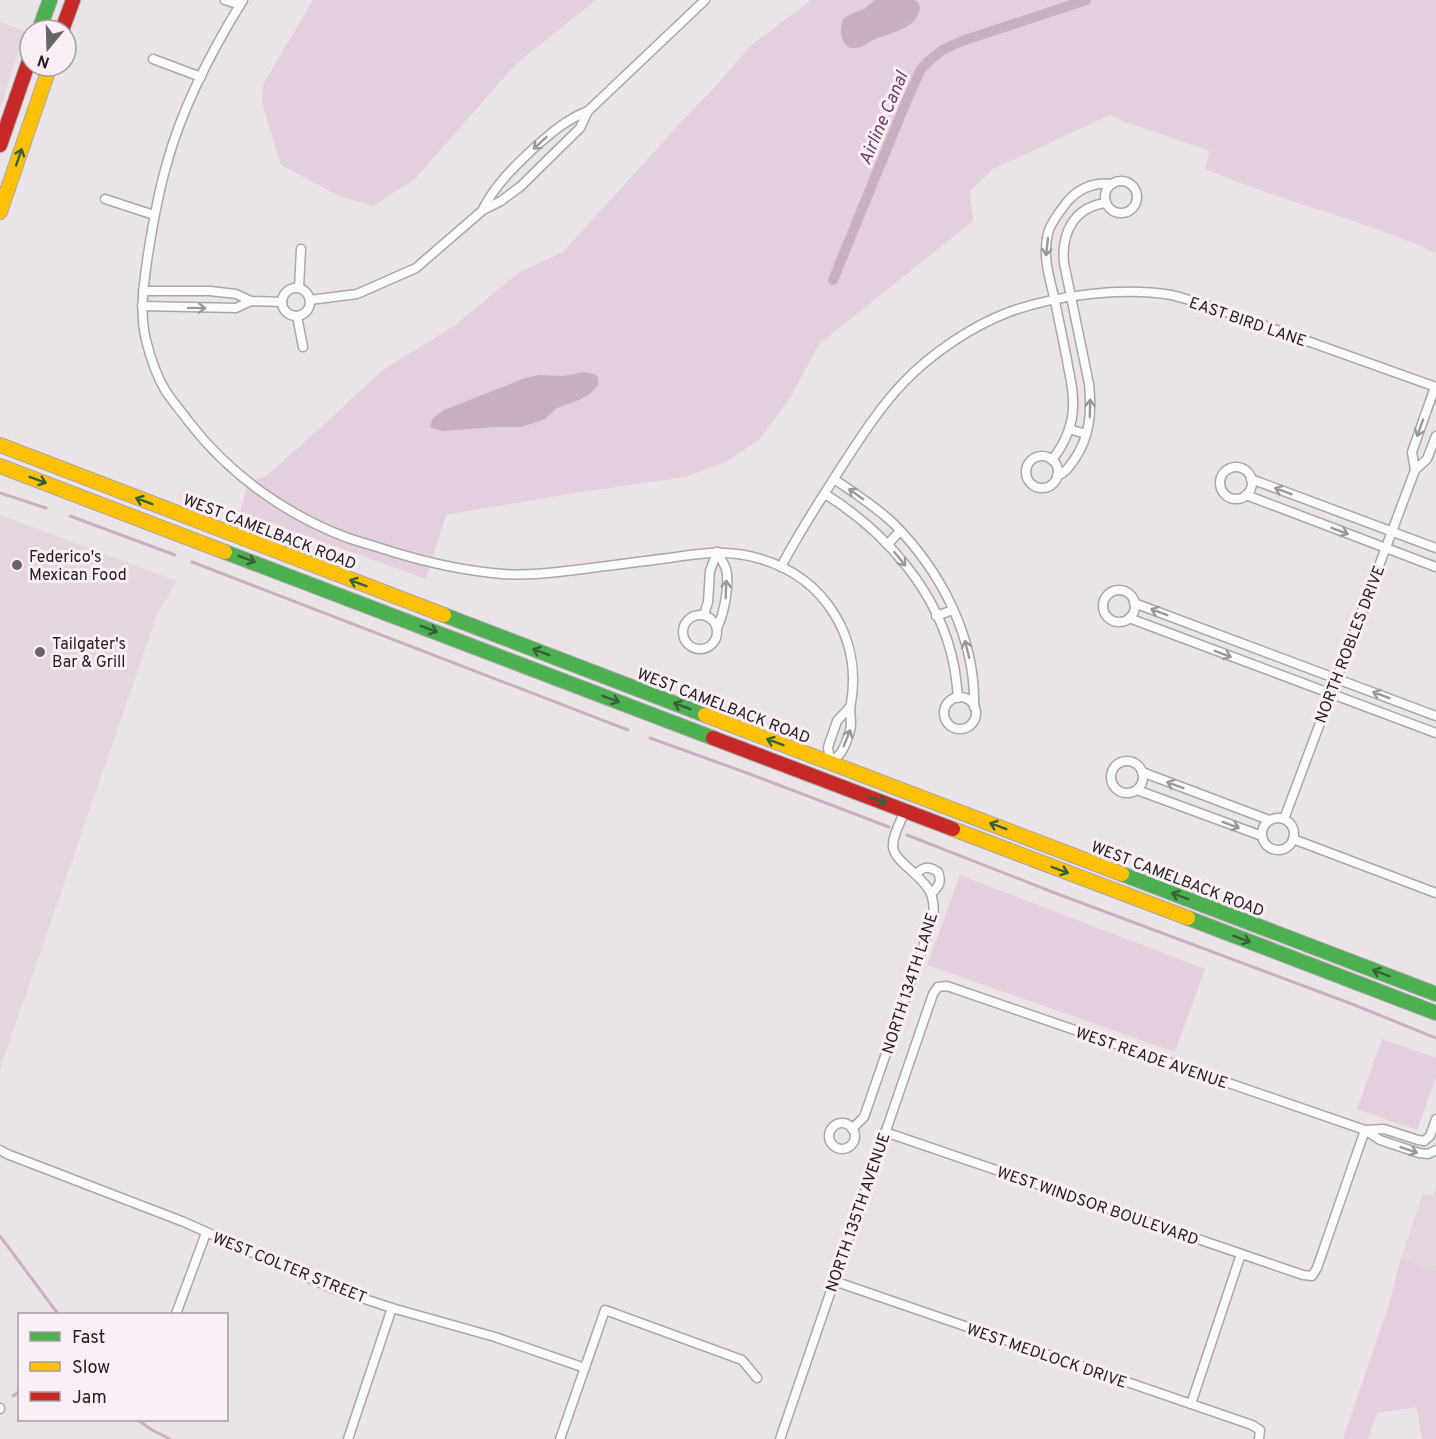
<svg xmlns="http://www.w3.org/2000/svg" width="1436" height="1439" font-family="Overpass,sans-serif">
<rect width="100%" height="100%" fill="#eae4e8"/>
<!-- built -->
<g fill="#e3d6de">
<path d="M 0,22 L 28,32 L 20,46 L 0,108 Z"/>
<path d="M 0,515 L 177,581 L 157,615 L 0,1069 Z"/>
<path d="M 1436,1187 L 1436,1270 L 1401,1258 L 1423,1193 L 1433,1196 Z"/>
</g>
<!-- green -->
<g fill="#e4cfde">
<path d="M 313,0 L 596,0 L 516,64 L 414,180 L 373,206 L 339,196 L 281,165 L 262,103 L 263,84 Z"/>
<path d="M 811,0 L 1436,0 L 1436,253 C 1362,219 1280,201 1205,169 L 1210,151 L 1125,122 L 1110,115 L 993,169 L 970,191 L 973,221 L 819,344 L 790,398 L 759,440 L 728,461 L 685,477 L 569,494 L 446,515 L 426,579 L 240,512 L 248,482 L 265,477 L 328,421 L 381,371 L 454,326 L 518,273 L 563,252 L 684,119 L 723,78 L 749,47 Z"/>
<path d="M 960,875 L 1205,969 L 1175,1052 L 927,965 Z"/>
<path d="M 1382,1039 L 1436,1058 L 1436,1077 L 1417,1130 L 1357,1109 Z"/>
<path d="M 1401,1258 L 1436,1270 L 1436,1439 L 1422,1439 L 1416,1407 L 1377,1413 L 1368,1439 L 1343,1439 L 1390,1301 Z"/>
</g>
<!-- water -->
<g fill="#caafc2">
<path d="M 875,0 L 914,0 L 919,3 C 925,25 893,33 877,38 C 870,41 864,47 856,48 C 842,51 838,29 843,20 C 847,14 857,12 864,9 C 868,6 871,3 875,0 Z"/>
<path d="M 583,372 L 594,374 L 598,377 L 598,385 L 590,394 L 579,400 L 557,408 L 545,419 L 522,427 L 495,427 L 443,431 L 432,428 L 430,426 L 433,418 L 444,410 L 525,378 L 539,375 L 563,376 Z"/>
</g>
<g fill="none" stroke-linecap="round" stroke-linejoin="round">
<!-- stream -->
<g stroke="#caafc2" stroke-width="3">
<path d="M 0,493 L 46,508"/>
<path d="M 70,516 L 175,555"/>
<path d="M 192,562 L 628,730"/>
<path d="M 650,738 L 747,773 L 889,827"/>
<path d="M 907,835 L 1055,893 L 1352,1004 L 1436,1038"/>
<path d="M 0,1236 L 58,1314"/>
<path d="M 13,1396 L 20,1391"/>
<path d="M 138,1420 L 152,1430 L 170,1439"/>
</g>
<!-- canal -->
<path stroke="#caafc2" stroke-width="10" d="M 833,280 L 906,102 L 921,69 L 929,61 L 942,50 L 962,41 L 1086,0"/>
<defs>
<g id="street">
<path d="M 225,0 L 240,5"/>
<path d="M 243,0 C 212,50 183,105 167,163 C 158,193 153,223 148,254 C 144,283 139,311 146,340 C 150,356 156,375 165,390 C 172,401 181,411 189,422 C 229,474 286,515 348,538 C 363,543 378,547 393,552 C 429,563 466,571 503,574 C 530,576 557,572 583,569 C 612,565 640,562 669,558 C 704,553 726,549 761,559 C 825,578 862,638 851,703 C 849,710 851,716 851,723 C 851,731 845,747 840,754 C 837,757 833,759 830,762"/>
<path d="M 153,59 L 201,77"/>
<circle cx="1121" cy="197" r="16"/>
<path d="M 105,199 L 154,215"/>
<path d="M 483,209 C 496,184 514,167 534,148 C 551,133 567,119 588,111"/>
<path d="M 299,288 L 301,249"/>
<circle cx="296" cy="302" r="14"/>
<path d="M 143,291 L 210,291 L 236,294 L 251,301 L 282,302"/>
<path d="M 310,300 L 357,294 L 416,268 L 483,210 L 501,201 L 521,186 L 580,128 L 588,111 L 705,0"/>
<path d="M 142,306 L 236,308 L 251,301"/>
<path d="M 297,316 L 303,347"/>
<path d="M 1069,429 L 1086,434"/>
<circle cx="1042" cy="472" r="16"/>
<path d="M 1052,460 C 1066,442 1074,423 1073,401 C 1073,387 1069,373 1067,360 C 1063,340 1059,321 1055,301 C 1050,279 1042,257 1048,233 C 1051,222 1060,211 1067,202 C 1079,188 1094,182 1112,184"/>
<circle cx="1236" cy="483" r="16"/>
<path d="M 1415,470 L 1412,452 L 1435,387"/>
<path d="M 1057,476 C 1065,473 1069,467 1074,460 C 1090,437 1092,412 1089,384 L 1064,263 C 1061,233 1074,207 1106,203"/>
<path d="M 834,479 C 854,493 875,506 893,523 C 941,571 976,638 974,707"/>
<path d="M 1251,479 L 1436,548"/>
<path d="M 825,494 C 886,532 940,593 954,666 C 956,676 957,687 958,698"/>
<path d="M 1246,495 L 1436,567"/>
<path d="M 888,544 L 900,531"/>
<path d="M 717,552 C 720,557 724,563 726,569 C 730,584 724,614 717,628"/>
<path d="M 781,567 C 799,532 821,499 842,466 C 861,437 880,407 904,382 C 932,353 972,326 1009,312 C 1056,295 1122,287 1171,295 C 1181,297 1191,301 1201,303 L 1436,387"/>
<circle cx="1119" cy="606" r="16"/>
<path d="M 1134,603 L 1436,716"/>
<circle cx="700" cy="632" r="17"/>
<path d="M 704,615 L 708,602 L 710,571 L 717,552"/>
<path d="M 936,616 L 953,610"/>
<path d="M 1129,618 L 1436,733"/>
<circle cx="960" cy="713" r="16"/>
<circle cx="1127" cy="777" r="16"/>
<path d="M 830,762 L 828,747 L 837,721 L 849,708"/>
<path d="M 1142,772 L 1269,820"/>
<path d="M 1137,790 L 1262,836"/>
<circle cx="1278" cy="834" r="16"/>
<path d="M 1284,819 L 1415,470 L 1427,459 L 1436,436"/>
<path d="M 1293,839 L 1436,893"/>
<path d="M 916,874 C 924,866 929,866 938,872 C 942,882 939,886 932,893"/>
<circle cx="842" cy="1136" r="13"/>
<path d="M 852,1129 L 864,1117 L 933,918 C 937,889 922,881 903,863 C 898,858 894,854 893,847 C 892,836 901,821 905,811"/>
<path d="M 1365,1130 L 1384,1129 L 1418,1140 L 1424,1141"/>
<path d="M 885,1132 L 1303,1275 L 1312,1276 L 1317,1268 L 1365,1130"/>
<path d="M 1424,1141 L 1430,1136 L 1436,1119"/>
<path d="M 0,1150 L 7,1154 L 184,1222 L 334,1289 L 392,1308 L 495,1337 L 585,1368"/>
<path d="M 834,1281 L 1252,1425 L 1260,1430 L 1259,1439"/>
<path d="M 176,1314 L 206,1233"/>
<path d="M 1191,1404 L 1241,1254"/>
<path d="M 0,1409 L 0,1408"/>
<path d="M 348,1439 L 392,1308"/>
<path d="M 560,1439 L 605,1310 L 742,1360 L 757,1378"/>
<path d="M 780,1439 L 933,994 L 938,987 L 947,986 L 1365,1130 L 1380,1140 L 1419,1153 L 1428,1154 L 1436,1150"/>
</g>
<g id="fast">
<path d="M 39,30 L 50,0"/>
<path d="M 225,552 L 713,738"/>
<path d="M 444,615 L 705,715"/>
<path d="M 1122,874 L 1436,994"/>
<path d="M 1188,918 L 1436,1013"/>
</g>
<g id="slow">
<path d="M 0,212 L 50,66"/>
<path d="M 0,445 L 444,615"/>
<path d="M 0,466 L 225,552"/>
<path d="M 705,715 L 1122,874"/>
<path d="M 953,829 L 1188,918"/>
</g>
<g id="jam">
<path d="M 62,30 L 73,0"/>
<path d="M 0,145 L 30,58"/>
<path d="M 713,738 L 953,829"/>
</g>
</defs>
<!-- street casing -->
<use href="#street" stroke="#aaa6a9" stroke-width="11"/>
<!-- fast casing -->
<use href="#fast" stroke="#aaa6a9" stroke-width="16"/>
<!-- slow casing -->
<use href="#slow" stroke="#aaa6a9" stroke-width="16"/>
<!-- jam casing -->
<use href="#jam" stroke="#aaa6a9" stroke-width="16"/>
<!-- street -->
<use href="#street" stroke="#fcfbfc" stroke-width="8"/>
<!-- fast -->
<use href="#fast" stroke="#4caf50" stroke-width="14"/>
<!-- slow -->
<use href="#slow" stroke="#ffc107" stroke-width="14"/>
<!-- jam -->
<use href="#jam" stroke="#c62828" stroke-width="14"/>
</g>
<!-- one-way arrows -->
<defs><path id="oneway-shaft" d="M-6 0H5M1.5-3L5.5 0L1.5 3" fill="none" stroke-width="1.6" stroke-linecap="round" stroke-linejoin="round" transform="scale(1.5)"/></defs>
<g stroke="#9b989a">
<use href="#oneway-shaft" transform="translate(540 143) rotate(137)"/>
<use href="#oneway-shaft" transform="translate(1047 247) rotate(96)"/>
<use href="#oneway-shaft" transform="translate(197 308) rotate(1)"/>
<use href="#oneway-shaft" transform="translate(1090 408) rotate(-89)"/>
<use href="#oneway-shaft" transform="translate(1420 428) rotate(110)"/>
<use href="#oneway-shaft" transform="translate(1283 491) rotate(-159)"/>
<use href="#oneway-shaft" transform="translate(856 494) rotate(-145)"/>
<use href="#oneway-shaft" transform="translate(1340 531) rotate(21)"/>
<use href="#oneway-shaft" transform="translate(900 559) rotate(51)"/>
<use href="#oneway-shaft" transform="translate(726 589) rotate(-88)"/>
<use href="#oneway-shaft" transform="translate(1159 612) rotate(-159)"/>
<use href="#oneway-shaft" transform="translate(967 649) rotate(-104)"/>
<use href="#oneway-shaft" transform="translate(1223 654) rotate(21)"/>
<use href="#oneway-shaft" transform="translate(1381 695) rotate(-159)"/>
<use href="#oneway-shaft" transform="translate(847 738) rotate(-68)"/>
<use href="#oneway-shaft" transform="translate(1175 785) rotate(-159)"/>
<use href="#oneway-shaft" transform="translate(1231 825) rotate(20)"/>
<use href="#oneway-shaft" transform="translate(1409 1150) rotate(19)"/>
</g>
<g stroke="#366037">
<use href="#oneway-shaft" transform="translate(19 157) rotate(-71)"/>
<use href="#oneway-shaft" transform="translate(38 480) rotate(20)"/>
<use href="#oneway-shaft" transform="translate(144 501) rotate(-159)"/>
<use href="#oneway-shaft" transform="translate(247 559) rotate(21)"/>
<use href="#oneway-shaft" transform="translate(358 583) rotate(-159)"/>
<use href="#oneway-shaft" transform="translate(429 629) rotate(21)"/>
<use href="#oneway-shaft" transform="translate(541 652) rotate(-159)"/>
<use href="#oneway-shaft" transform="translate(611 699) rotate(21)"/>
<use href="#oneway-shaft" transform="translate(682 706) rotate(-159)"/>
<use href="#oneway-shaft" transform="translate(775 742) rotate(-159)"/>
<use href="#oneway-shaft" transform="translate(878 800) rotate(21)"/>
<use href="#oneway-shaft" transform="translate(998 826) rotate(-159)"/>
<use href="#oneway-shaft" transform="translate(1060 870) rotate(21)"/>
<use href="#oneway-shaft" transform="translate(1180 896) rotate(-159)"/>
<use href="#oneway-shaft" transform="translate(1242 939) rotate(21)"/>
<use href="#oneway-shaft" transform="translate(1381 973) rotate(-159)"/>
</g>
<!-- markers -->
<g fill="#696567" stroke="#faeff6" stroke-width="2">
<circle cx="17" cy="565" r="6"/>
<circle cx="40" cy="652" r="6"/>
</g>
<g text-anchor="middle" stroke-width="6" stroke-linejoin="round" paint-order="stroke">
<!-- street labels -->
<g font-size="16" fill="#242022" stroke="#faeff6">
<text transform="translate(1248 321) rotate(19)" y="6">EAST BIRD LANE</text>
<text transform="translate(270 531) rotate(21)" y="6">WEST CAMELBACK ROAD</text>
<text transform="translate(1349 644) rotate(-69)" y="6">NORTH ROBLES DRIVE</text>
<text transform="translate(724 705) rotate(21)" y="6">WEST CAMELBACK ROAD</text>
<text transform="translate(1178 878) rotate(21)" y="6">WEST CAMELBACK ROAD</text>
<text transform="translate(909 983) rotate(-72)" y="6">NORTH 134TH LANE</text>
<text transform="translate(1152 1057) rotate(19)" y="6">WEST READE AVENUE</text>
<text transform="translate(1098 1205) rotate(19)" y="6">WEST WINDSOR BOULEVARD</text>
<text transform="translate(857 1212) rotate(-71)" y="6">NORTH 135TH AVENUE</text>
<text transform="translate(290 1267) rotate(22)" y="6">WEST COLTER STREET</text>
<text transform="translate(1047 1355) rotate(19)" y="6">WEST MEDLOCK DRIVE</text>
</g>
<!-- poi labels -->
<g font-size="16" fill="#242022" stroke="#faeff6" text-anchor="start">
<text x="29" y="562">Federico's<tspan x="29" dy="18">Mexican Food</tspan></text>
<text x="52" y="649">Tailgater's<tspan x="52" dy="18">Bar &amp; Grill</tspan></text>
</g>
<!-- water labels -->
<g font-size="18" font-style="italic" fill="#6f3e62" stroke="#faeff6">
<text transform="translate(883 118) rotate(-67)" y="6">Airline Canal</text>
</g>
</g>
<!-- legend -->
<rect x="18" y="1313" width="210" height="108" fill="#faeff6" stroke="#a49ca1" stroke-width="1.5"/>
<rect x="30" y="1332" width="30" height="9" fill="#4caf50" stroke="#a49ca1" stroke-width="1.5"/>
<text x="72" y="1343" font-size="18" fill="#242022">Fast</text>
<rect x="30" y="1362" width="30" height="9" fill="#ffc107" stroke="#a49ca1" stroke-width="1.5"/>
<text x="72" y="1373" font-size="18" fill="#242022">Slow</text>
<rect x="30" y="1392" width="30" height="9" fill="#c62828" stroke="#a49ca1" stroke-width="1.5"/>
<text x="72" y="1403" font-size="18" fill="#242022">Jam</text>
<!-- north arrow -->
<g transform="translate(48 48) rotate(199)"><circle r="28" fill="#faeff6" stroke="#a49ca1" stroke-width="1.5"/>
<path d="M0-4.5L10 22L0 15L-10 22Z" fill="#696567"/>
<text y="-9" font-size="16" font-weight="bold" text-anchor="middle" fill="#242022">N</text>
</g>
</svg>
